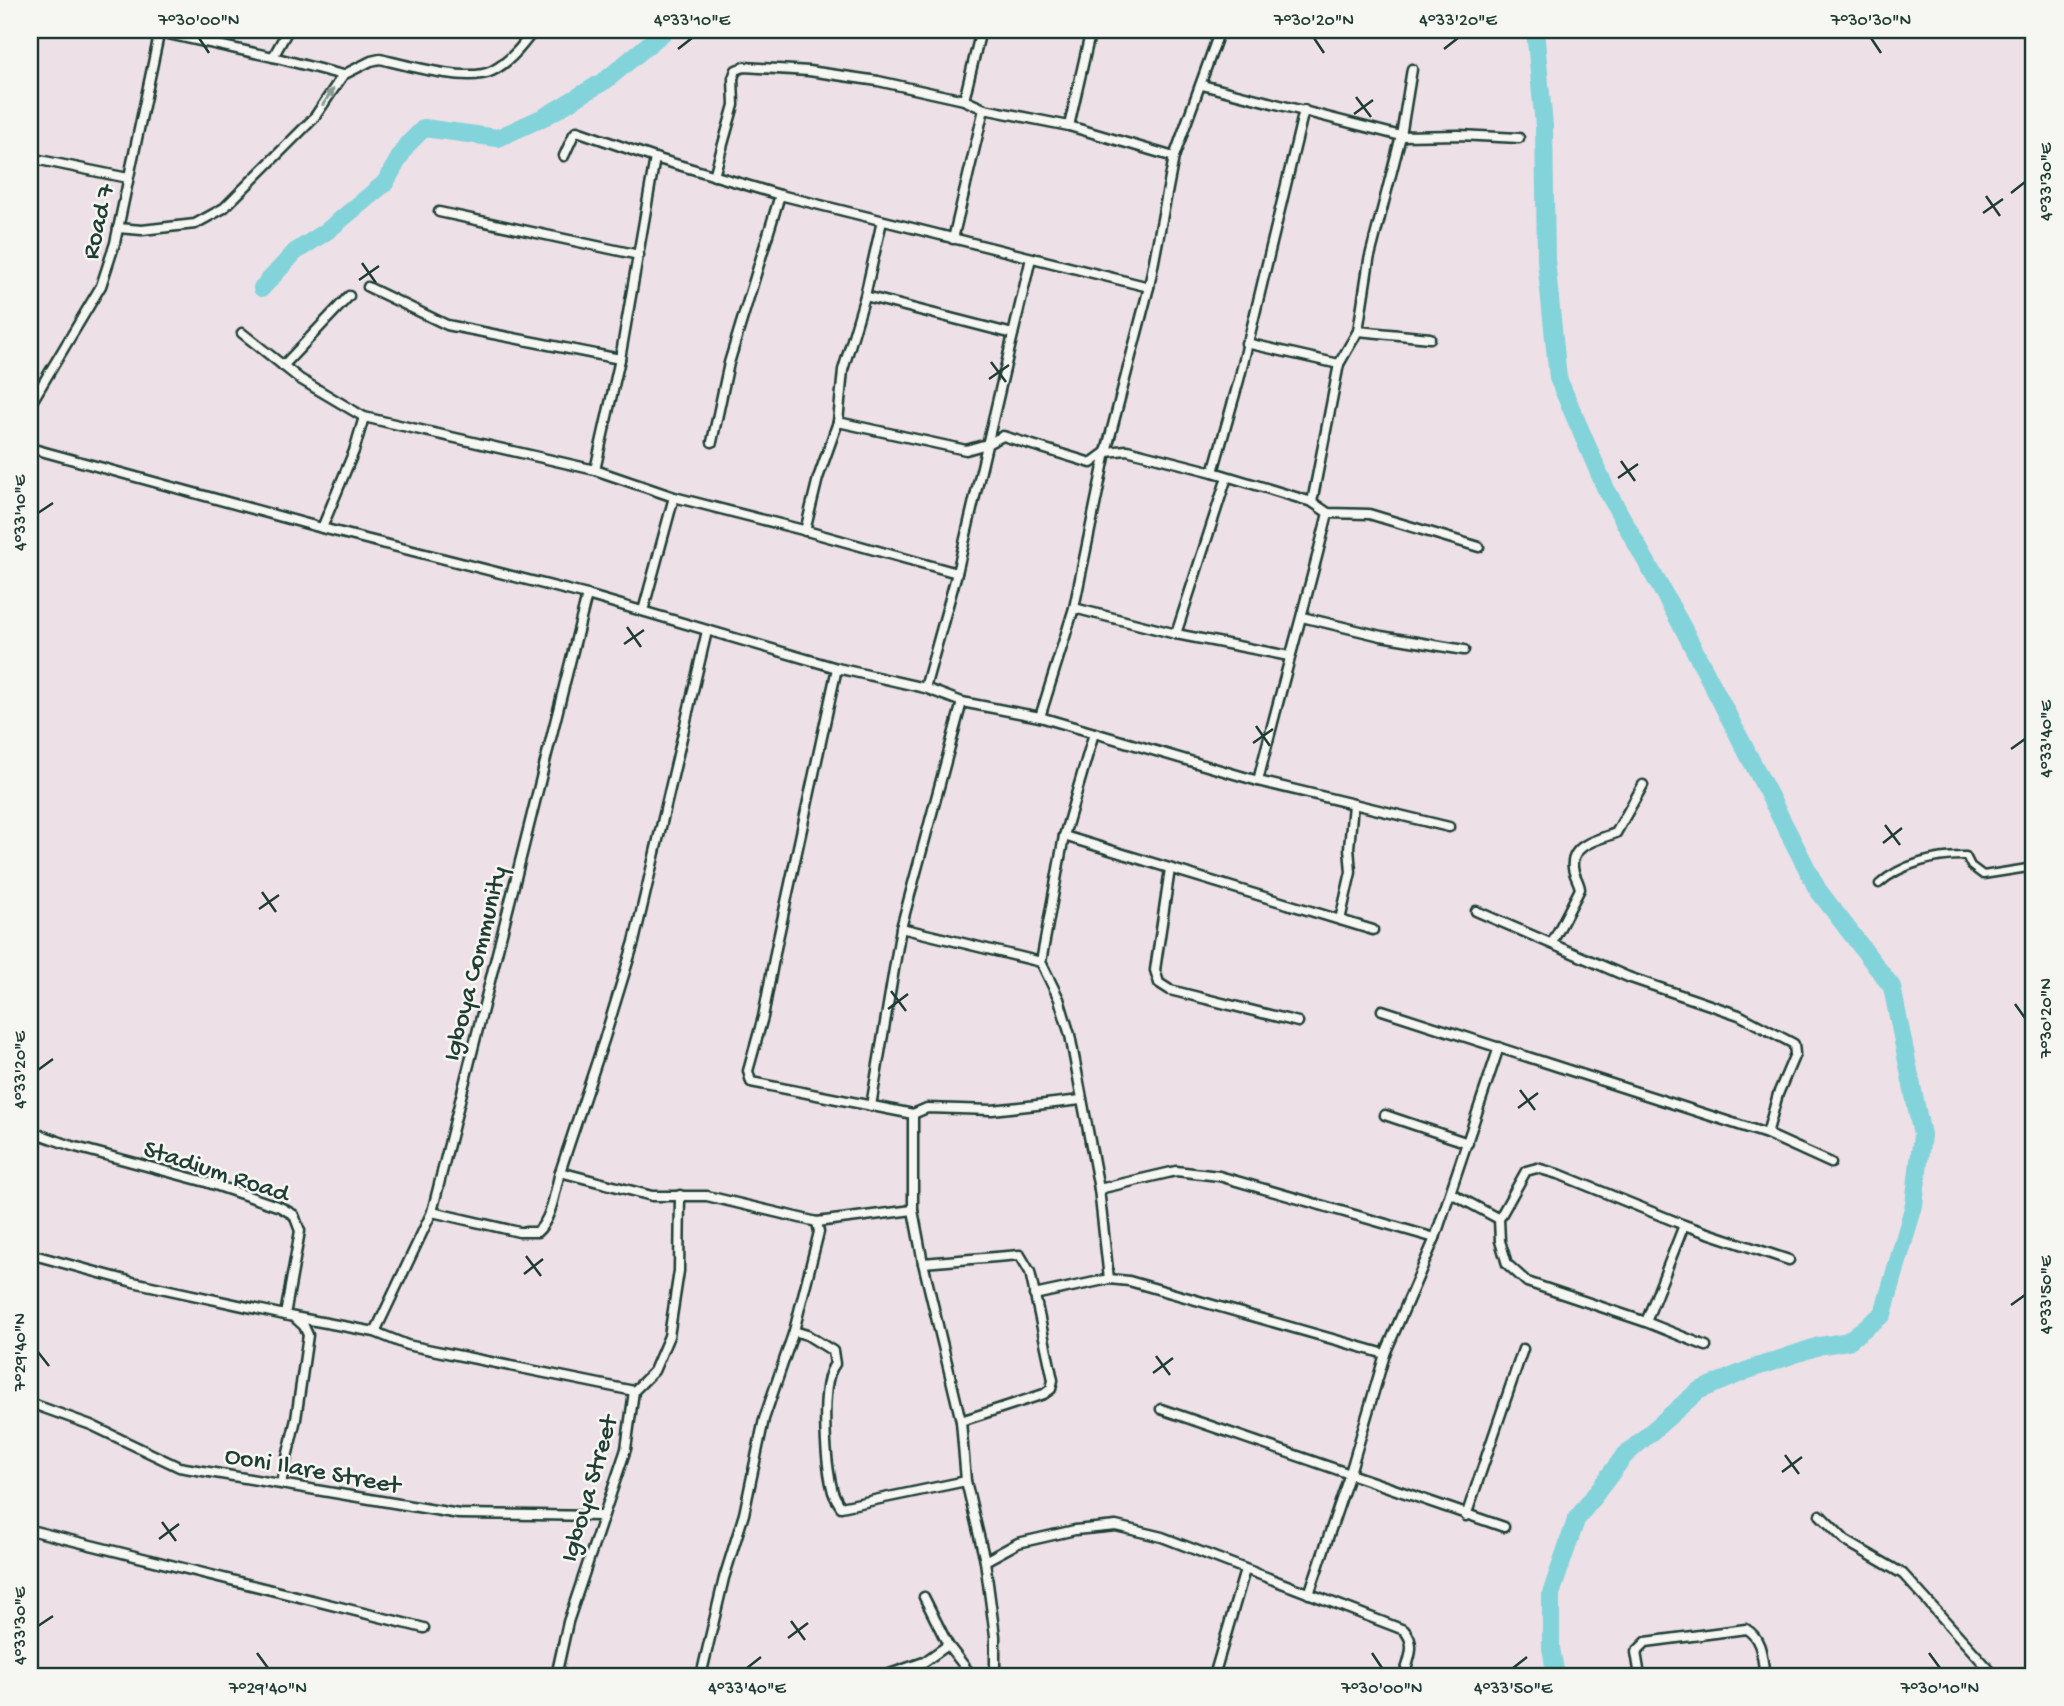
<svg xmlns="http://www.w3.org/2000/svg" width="2064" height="1706" font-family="'Gochi Hand',sans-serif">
<rect width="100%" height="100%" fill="#eee0e7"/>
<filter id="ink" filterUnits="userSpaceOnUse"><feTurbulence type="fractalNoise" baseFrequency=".0143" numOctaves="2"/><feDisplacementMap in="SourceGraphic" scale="14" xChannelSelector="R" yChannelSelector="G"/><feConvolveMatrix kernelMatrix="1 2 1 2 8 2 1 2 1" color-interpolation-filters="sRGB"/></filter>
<g filter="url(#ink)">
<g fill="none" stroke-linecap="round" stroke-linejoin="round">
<!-- river -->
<g stroke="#82d3da" stroke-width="18">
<path d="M 1535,30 L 1544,126 L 1546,260 L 1558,378 L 1605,487 L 1683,628 L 1818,890 L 1892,987 L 1922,1135 L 1914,1205 L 1883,1314 L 1848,1341 L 1819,1346 L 1748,1370 L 1698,1391 L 1624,1456 L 1576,1520 L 1551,1594 L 1551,1648 L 1556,1676"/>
<path d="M 262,288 L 295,252 L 327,231 L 385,183 L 406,146 L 424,128 L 498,138 L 546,116 L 606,80 L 666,30"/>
</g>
<defs>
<path id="pedestrian" d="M 1879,884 C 1901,864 1937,855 1966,856 L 1971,866 L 1983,875 L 2034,867"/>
<g id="minor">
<path d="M 159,32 L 273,57 L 343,75 L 371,61 L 380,59 C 406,65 468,83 492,71 C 510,62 523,45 534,30"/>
<path d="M 273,57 L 288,30"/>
<path d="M 1202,85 L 1401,136 L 1459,135 L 1519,138"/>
<path d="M 964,100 L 981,30"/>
<path d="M 1069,126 L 1090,34"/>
<path d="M 564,156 L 574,134 L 577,131 L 655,158 L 780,195 L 1149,287"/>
<path d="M 30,158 L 128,178"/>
<path d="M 714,176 L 734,105 L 733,78 L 736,70 L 744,67 L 809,71 L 878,81 L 964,100 L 984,109 L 1069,126 L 1174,157"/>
<path d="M 439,212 L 639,255"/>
<path d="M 118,228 L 142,230 L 195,224 L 224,208 L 314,118 L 343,75"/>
<path d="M 953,239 L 984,109"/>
<path d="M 368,287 L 447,325 L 620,359"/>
<path d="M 865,296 L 1013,334"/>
<path d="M 1358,331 L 1430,338"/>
<path d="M 242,333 L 300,379 L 364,417 L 595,470 L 674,497 L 803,530 L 957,573"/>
<path d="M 1246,343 L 1339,364"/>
<path d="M 283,366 L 349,296"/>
<path d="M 30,405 L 101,286 L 115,243 L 160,30"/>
<path d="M 838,422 L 966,450 L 987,444 L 1003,436 L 1091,463 L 1106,452 L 1127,450 L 1213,472 L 1312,502 L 1328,513 L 1369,514 L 1479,547"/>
<path d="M 712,442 L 729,363 L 780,195"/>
<path d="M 30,448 L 322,528 L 587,595 L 837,668 L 925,688 L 962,702 L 1040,717 L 1258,781 L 1449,827"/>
<path d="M 595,470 L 620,359 L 655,158"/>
<path d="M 1213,472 L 1239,380 L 1304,110"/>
<path d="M 1312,502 L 1339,364 L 1358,331 L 1369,260 L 1401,136 L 1412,69"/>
<path d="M 322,528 L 354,451 L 364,417"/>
<path d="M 805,531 L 818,478 L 838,422 L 843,370 L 865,296 L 882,221"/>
<path d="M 1074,608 L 1176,634 L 1289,656"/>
<path d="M 643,611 L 674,497"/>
<path d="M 1302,617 L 1381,636 L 1464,650"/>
<path d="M 707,631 L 634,942 L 604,1040 L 560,1172 L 652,1196 L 707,1196 L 817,1222 L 913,1210"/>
<path d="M 1176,634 L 1227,477"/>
<path d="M 837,668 L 776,948 L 763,1017 L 748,1071 L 751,1082 L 913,1114 L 927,1108 L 992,1110 L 1081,1100"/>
<path d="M 925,688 L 957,573 L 1031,258"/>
<path d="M 1040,717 L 1074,608 L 1106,452 L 1149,287 L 1174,157 L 1220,30"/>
<path d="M 1094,733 L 1064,836 L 1041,962 L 1059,999 L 1070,1035 L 1099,1189 L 1109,1279"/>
<path d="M 1258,781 C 1280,691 1306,603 1328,513"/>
<path d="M 1064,836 L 1373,930"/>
<path d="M 1170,869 L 1155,970 L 1159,983 L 1170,990 L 1298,1022"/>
<path d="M 1476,911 L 1628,977 L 1739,1015 L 1794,1044 L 1795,1054 L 1778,1094 L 1767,1134"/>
<path d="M 1340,920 L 1351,872 L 1349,848 L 1353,804"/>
<path d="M 901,928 L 1041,962"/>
<path d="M 1552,943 L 1580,889 C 1579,881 1574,876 1573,868 C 1570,844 1600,839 1616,833 L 1643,785"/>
<path d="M 1382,1010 L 1767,1134 L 1831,1163"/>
<path d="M 871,1106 L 901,928 L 962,702"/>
<path d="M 913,1114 L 913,1210 L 923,1263 L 961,1421 L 966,1481 L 985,1561 L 995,1636 L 995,1676"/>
<path d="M 1385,1115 L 1468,1143"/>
<path d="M 30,1131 L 72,1146 L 206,1182 L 280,1207 L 294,1215 L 300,1231 L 285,1315"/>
<path d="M 1099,1189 L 1176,1171 L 1219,1176 L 1435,1238"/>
<path d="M 1451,1193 L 1499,1219"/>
<path d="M 432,1212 L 519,1232 L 537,1232 C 552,1219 555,1190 560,1172"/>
<path d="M 30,1254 L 133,1282 L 294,1317 L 375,1332 L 407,1345 L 634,1391"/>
<path d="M 923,1263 L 1020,1255 L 1030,1272 L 1053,1380 L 1051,1389 L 1044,1394 L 961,1421"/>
<path d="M 1034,1295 L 1109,1279 L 1129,1281 L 1385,1354"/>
<path d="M 1646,1322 L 1684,1225"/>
<path d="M 794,1331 L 807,1335 L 833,1351 L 835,1364 C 819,1383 826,1463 832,1488 C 833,1495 837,1501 841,1507 L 966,1481"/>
<path d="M 375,1332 L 432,1212 L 587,595"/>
<path d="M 1706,1346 L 1646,1322 L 1527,1282 L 1507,1264 L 1500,1241 L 1499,1219 L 1526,1171 L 1537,1168 L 1561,1175 L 1684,1225 L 1789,1260"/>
<path d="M 30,1403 L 91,1425 L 179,1467 L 459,1514 L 602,1516"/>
<path d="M 1161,1409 L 1504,1527"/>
<path d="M 281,1483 L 296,1419 L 308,1335 L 304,1326 L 294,1317"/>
<path d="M 1820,1515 L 1846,1541 L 1903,1574 L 1995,1676"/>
<path d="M 1466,1516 L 1523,1349"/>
<path d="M 30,1530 L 424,1628"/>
<path d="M 985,1561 L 1018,1543 L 1075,1530 L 1116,1526 L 1162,1537 L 1404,1630 C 1417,1644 1409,1659 1404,1676"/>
<path d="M 1309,1594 L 1350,1473 L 1385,1354 L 1435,1238 L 1499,1047"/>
<path d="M 924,1597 L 948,1645 L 972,1676"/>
<path d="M 556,1676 L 568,1622 L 626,1449 L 634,1391 L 654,1371 L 669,1336 L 679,1271 L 680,1195"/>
<path d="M 701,1676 L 724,1578 L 744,1514 L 764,1419 L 794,1331 L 819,1232 L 817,1222"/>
<path d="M 884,1676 L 924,1662 L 948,1645"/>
<path d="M 1214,1676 L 1245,1570"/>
<path d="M 1640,1676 L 1636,1652 L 1646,1642 L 1746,1629 C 1763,1639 1762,1659 1765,1676"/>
</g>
</defs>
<!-- pedestrian casing -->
<use href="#pedestrian" stroke="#1f3d34" stroke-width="11"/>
<!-- minor casing -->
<use href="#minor" stroke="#1f3d34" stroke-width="13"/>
<!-- pedestrian -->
<use href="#pedestrian" stroke="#f6f6f2" stroke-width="6"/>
<!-- minor -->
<use href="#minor" stroke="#f6f6f2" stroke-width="8"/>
</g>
<!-- one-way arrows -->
<defs><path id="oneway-solid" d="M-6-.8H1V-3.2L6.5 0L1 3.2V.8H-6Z" transform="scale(1.75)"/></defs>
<use fill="#8a9a93" href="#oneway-solid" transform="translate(328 97) rotate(-56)"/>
</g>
<!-- ticks -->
<path fill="none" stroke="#1f3d34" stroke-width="2.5" d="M 199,38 L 209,53M 1314,38 L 1324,53M 1871,38 L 1881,53M 678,49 L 692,38M 1444,49 L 1458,38M 1356,97 L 1371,117M 1354,114 L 1373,100M 2011,193 L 2025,182M 1986,196 L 2000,216M 1983,213 L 2003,199M 362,263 L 376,283M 359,280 L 379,266M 991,362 L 1006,382M 989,379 L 1009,365M 1621,461 L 1635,481M 1618,478 L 1638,464M 38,513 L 53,503M 627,627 L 641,647M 624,644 L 644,630M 1256,726 L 1270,746M 1253,743 L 1273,729M 2011,749 L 2025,739M 1885,825 L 1900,845M 1883,843 L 1902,828M 262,892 L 276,912M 259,909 L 279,895M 891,991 L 906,1011M 2015,1004 L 2025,1018M 888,1009 L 908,994M 38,1070 L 53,1059M 1520,1090 L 1535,1110M 1518,1108 L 1538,1093M 526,1256 L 541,1276M 524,1274 L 543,1259M 2011,1305 L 2025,1295M 38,1352 L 49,1366M 1156,1356 L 1170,1375M 1153,1373 L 1173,1358M 1785,1455 L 1799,1474M 1782,1472 L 1802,1457M 162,1522 L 176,1541M 159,1539 L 179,1524M 791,1621 L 805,1640M 38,1626 L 53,1616M 788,1638 L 808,1623M 257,1653 L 268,1668M 1372,1653 L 1382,1668M 1929,1653 L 1940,1668M 747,1668 L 761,1657M 1513,1668 L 1527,1657"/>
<g text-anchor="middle" stroke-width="5" stroke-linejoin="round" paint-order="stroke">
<!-- street labels -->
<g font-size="26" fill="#1f3d34" stroke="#f6f6f2">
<text transform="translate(96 221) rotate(-77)" y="9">Road 7</text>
<text transform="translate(473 963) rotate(-76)" y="9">Igboya Community</text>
<text transform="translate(217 1169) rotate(18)" y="9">Stadium Road</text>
<text transform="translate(313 1468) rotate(10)" y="9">Ooni Ilare Street</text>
<text transform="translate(587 1488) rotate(-74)" y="9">Igboya Street</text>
</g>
</g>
<!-- margin -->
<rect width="2064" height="1706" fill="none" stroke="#f6f6f2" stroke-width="77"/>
<rect x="38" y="38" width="1987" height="1630" fill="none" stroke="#1f3d34" stroke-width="2.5"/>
<g font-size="18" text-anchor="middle" fill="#1f3d34">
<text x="199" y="25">7°30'00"N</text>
<text x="692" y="25">4°33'10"E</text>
<text x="1314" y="25">7°30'20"N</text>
<text x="1458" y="25">4°33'20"E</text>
<text x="1871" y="25">7°30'30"N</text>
<text transform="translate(2045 182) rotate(-90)" y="6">4°33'30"E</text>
<text transform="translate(19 513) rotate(-90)" y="6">4°33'10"E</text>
<text transform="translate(2045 739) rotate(-90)" y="6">4°33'40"E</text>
<text transform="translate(2045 1018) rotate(-90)" y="6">7°30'20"N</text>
<text transform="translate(19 1070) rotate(-90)" y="6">4°33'20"E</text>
<text transform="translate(2045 1295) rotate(-90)" y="6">4°33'50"E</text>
<text transform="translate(19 1352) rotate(-90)" y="6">7°29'40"N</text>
<text transform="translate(19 1626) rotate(-90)" y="6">4°33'30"E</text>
<text x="268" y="1693">7°29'40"N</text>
<text x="747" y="1693">4°33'40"E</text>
<text x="1382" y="1693">7°30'00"N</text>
<text x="1513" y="1693">4°33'50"E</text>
<text x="1940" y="1693">7°30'10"N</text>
</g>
</svg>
